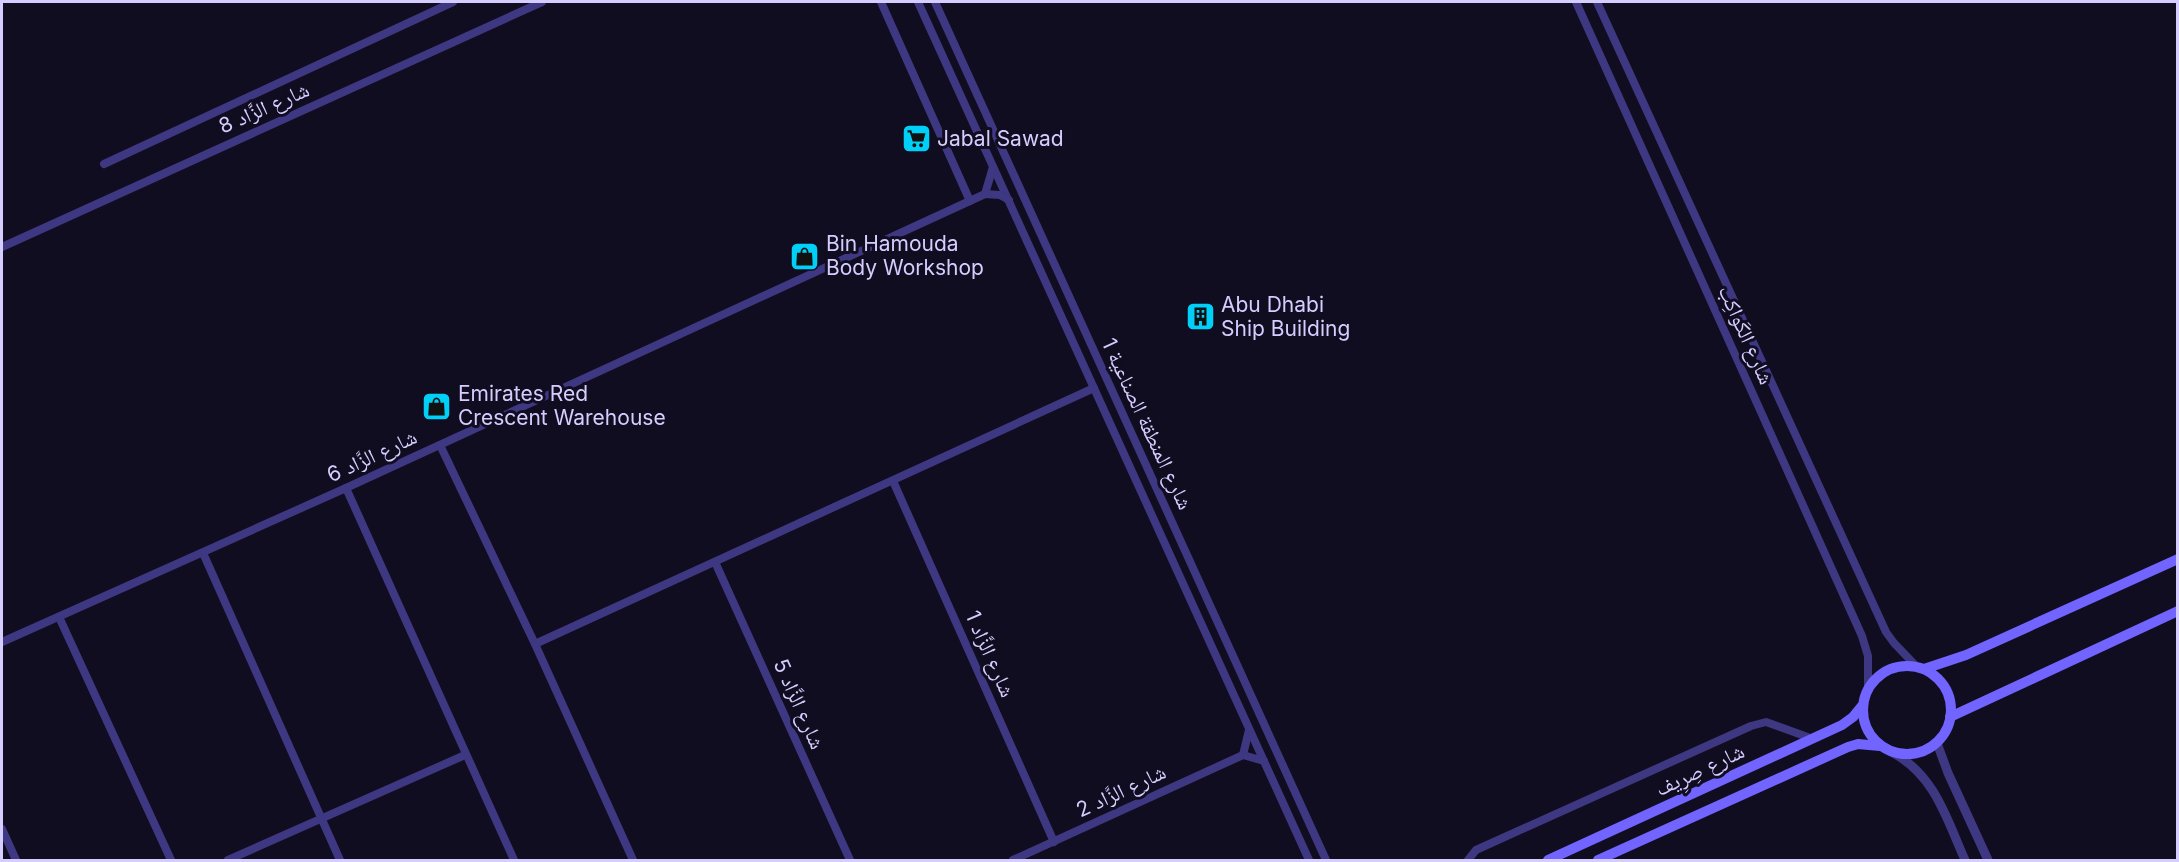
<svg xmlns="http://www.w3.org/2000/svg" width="2179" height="862" font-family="Inter,'Noto Naskh Arabic',sans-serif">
<rect width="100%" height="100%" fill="#110d21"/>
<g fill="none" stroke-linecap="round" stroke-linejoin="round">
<!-- minor -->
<g stroke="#3e3781" stroke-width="8">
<path d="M 881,2 L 970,201"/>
<path d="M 918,2 L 1309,860"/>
<path d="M 935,2 L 1326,860"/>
<path d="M 1576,2 L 1862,636 L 1868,656 L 1868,687"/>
<path d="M 1597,2 L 1886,632 L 1894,643 L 1917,667"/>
<path d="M 104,164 L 453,2"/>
<path d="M 985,194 L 993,167"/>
<path d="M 2,247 L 542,2"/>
<path d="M 440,445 L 535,644 L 633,860"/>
<path d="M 893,481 L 1054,842"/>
<path d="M 346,488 L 514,860"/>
<path d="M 203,553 L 340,860"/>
<path d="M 715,562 L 850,860"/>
<path d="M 59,617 L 171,860"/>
<path d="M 2,642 L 346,488 L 985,194 L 1000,195 L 1009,200"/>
<path d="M 535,644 L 1094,388"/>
<path d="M 1243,755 L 1249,730"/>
<path d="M 2,829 L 16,860"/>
<path d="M 228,860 L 465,755"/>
<path d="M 1013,860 L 1243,755 L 1264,761"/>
<path d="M 1468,860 L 1476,850 L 1751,726 L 1766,722 L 1813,739"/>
</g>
<!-- tertiary -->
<g stroke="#3e3781" stroke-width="9">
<path d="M 1937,743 L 1948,773 L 1988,860"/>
<path d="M 1893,753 C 1935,775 1947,820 1965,860"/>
</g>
<!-- secondary -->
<g stroke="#7164ff" stroke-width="10">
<circle cx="1907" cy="710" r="44"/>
<path d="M 1924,669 L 1966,655 L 2178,559"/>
<path d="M 1950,717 L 2178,611"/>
<path d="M 1548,860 L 1842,725 L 1853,717 L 1862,706"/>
<path d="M 1598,860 L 1848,747 L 1858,744 L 1880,746"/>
</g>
</g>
<!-- icons -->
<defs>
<symbol id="supermarket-square" viewBox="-11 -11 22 22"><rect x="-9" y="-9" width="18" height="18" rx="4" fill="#00d0f8" stroke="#110d21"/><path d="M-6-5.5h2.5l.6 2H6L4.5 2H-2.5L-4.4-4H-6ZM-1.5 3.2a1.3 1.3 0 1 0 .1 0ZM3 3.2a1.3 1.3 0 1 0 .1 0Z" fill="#111"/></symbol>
<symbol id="shop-square" viewBox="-11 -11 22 22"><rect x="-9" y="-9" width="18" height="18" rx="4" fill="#00d0f8" stroke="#110d21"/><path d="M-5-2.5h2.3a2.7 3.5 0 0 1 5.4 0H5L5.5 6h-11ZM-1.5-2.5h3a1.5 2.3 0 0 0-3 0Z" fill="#111"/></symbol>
<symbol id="building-square" viewBox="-11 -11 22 22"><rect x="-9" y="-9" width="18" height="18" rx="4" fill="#00d0f8" stroke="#110d21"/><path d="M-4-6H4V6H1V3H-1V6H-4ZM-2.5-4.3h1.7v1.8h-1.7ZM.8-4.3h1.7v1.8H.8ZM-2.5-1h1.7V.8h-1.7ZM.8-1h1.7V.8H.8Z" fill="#111"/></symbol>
</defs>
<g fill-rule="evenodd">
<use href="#supermarket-square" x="900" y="122" width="33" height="33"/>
<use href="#shop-square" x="788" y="240" width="33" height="33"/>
<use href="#building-square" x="1184" y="300" width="33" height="33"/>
<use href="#shop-square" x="420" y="390" width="33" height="33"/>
</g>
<g text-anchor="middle" stroke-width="6" stroke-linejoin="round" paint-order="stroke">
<!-- street labels -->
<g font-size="21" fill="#d6cdff" stroke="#110d21">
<text transform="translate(264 108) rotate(-24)" y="7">شارع الزَّاد 8</text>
<text transform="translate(1746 335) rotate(66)" y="7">شارع الكَواكِب</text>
<text transform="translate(1147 424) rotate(65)" y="7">شارع المنطقة الصناعية 1</text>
<text transform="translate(372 456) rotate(-25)" y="7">شارع الزَّاد 6</text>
<text transform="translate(990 654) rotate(66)" y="7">شارع الزَّاد 1</text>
<text transform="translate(799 704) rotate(66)" y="7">شارع الزَّاد 5</text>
<text transform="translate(1700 770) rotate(-25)" y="7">شارع صِرِيف</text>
<text transform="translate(1121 791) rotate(-25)" y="7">شارع الزَّاد 2</text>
</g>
<!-- poi labels -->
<g font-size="21" fill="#d6cdff" stroke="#110d21" text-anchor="start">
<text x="937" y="146">Jabal Sawad</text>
<text x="826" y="251">Bin Hamouda<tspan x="826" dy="24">Body Workshop</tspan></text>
<text x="1221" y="312">Abu Dhabi<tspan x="1221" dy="24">Ship Building</tspan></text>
<text x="458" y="401">Emirates Red<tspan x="458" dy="24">Crescent Warehouse</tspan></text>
</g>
</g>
<!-- border -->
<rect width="2179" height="862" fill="none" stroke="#d6cdff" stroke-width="6"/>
</svg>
